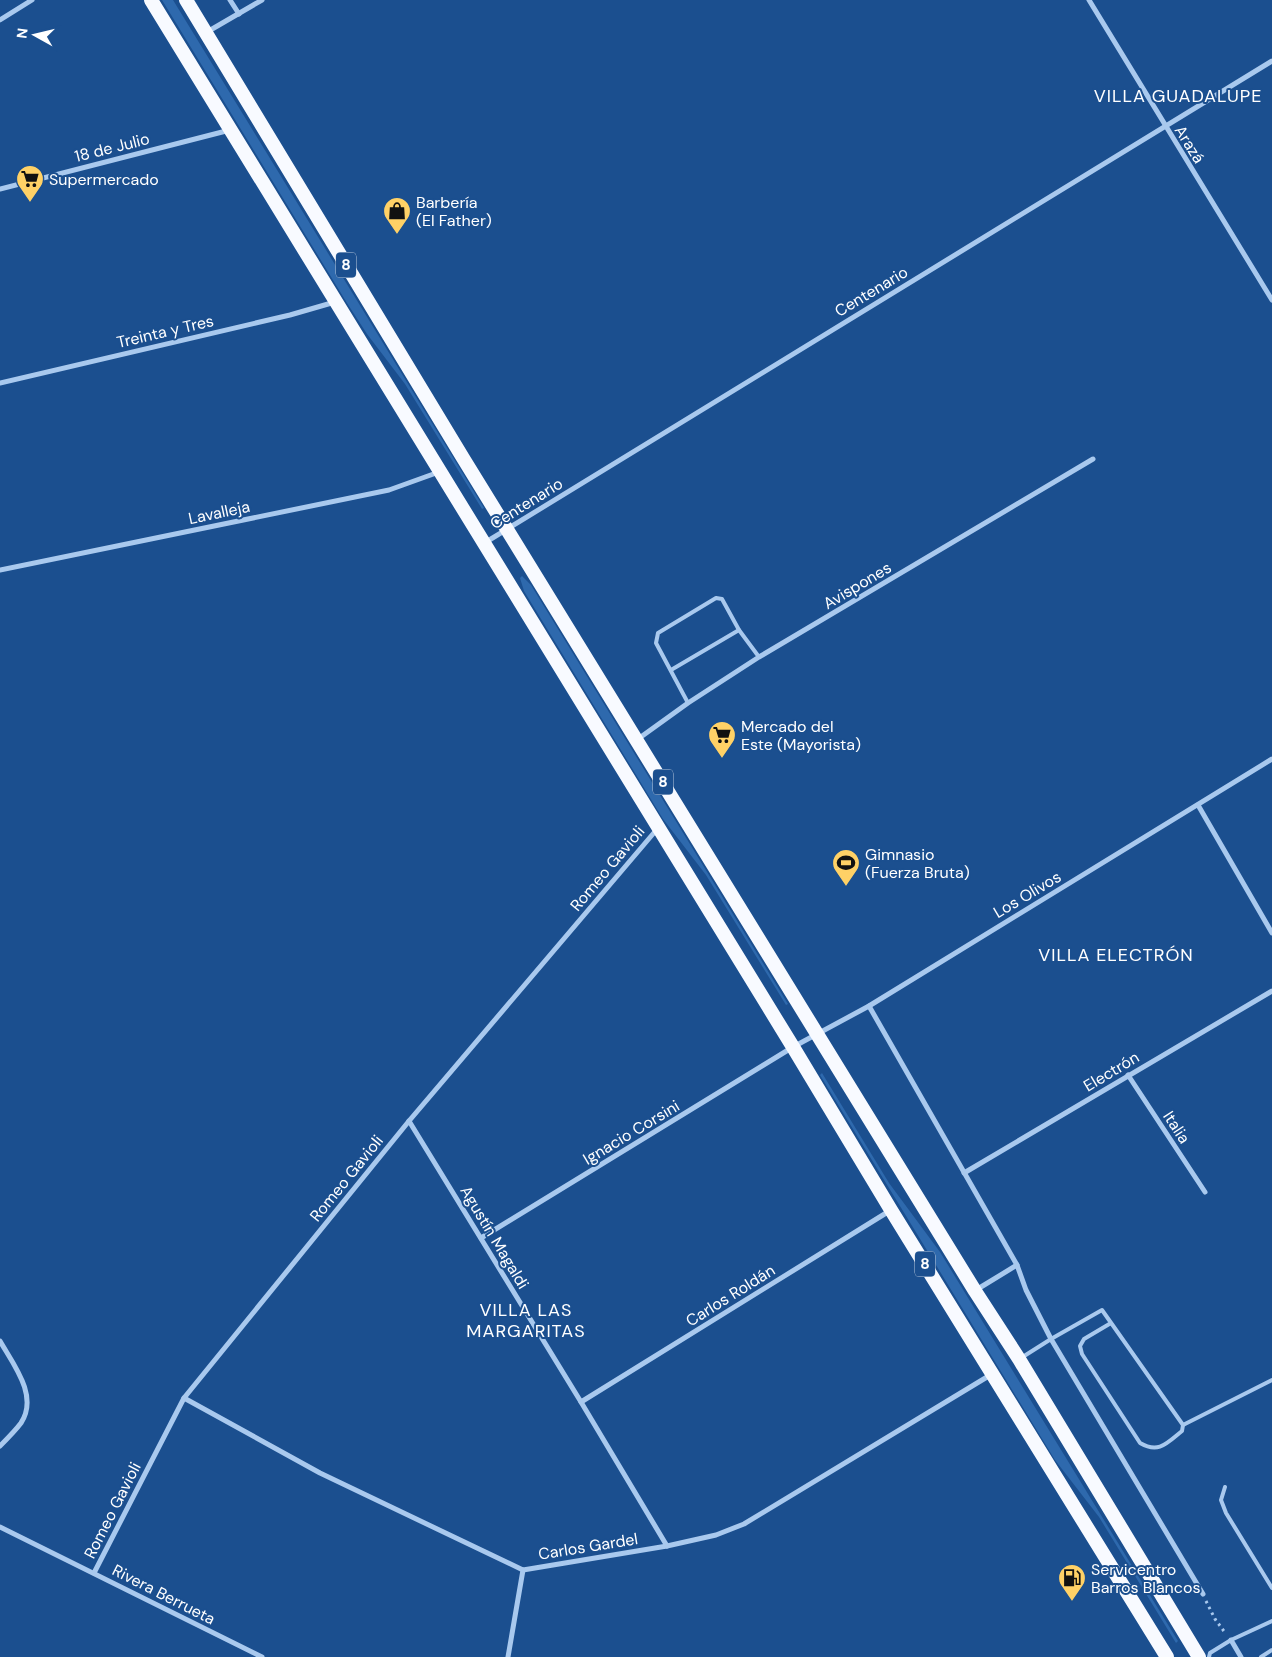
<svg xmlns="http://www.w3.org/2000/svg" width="1272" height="1657" font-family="'DM Sans',sans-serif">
<rect width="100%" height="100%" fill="#1b4f8f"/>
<!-- green -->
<g fill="#2e69ad">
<path d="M 162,0 L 173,0 L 484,508 L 482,509 L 405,384 L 367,334 L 347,303 Z"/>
<path d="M 522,576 L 531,585 L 788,1004 L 786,1005 L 706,875 L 663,819 L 524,591 L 520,578 Z"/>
<path d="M 822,1073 L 889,1183 L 940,1252 L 1178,1641 L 1176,1643 L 1099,1517 L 1055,1460 L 820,1075 Z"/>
</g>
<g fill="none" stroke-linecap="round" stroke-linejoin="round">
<!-- path -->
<path stroke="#a9c9ee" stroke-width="3" stroke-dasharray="2.5 4" stroke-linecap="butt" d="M 1206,1601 L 1215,1619 L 1226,1634"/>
<!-- service -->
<g stroke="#a9c9ee" stroke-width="4">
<path d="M 671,670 L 739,630"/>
<path d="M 688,703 L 656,643 L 658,633 L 716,598 L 722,599 L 739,630 L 759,657"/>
<path d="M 1021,1358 L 1051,1339 L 1102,1310 L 1183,1425 L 1182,1431 C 1167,1443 1159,1454 1140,1443 L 1082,1354 L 1080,1346 L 1084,1339 L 1111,1323"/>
<path d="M 1183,1425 L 1272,1380"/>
<path d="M 1225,1487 L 1221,1500 L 1226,1513 L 1272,1588"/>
<path d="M 1209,1657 L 1210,1653 L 1231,1640 L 1272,1621"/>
<path d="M 1261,1657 L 1272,1650"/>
</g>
<!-- minor -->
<g stroke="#a9c9ee" stroke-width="5">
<path d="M 230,0 L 239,14"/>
<path d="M 1089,0 L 1272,300"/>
<path d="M 0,20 L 32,0"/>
<path d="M 207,32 L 262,0"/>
<path d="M 0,189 L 230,130"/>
<path d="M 0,383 L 290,315 L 335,302"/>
<path d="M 486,542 L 1272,61"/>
<path d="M 0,570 L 389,490 L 439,472"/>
<path d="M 638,739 L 688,703 L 759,657 L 1093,459"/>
<path d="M 1198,805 L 1272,933"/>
<path d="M 869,1006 L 1017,1265 L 1026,1290 L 1051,1339 L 1203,1594"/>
<path d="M 1128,1075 L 1205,1192"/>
<path d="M 409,1121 L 581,1402 L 667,1546"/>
<path d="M 964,1173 L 1272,991"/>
<path d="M 481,1238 L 793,1047 L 869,1006 L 1272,759"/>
<path d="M 976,1290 L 1017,1265"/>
<path d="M 0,1341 C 13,1364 39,1396 21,1423 C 15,1431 7,1439 0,1446"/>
<path d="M 184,1398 L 320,1473 L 523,1570 L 667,1546 L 716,1535 L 744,1524 L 992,1374"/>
<path d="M 581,1402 L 891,1210"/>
<path d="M 0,1527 L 262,1657"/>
<path d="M 94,1573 L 184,1398 L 409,1121 L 658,828"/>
<path d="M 1231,1640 L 1241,1657"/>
<path d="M 508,1657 L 523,1570"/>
</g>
<!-- trunk -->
<g stroke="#f8faff" stroke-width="14">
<path d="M 151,0 L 793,1047 L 891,1210 L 1167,1657"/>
<path d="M 186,0 L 463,458 L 975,1291 L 1019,1359 L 1199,1657"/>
</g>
</g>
<!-- icons -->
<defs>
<symbol id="supermarket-pin" viewBox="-11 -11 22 30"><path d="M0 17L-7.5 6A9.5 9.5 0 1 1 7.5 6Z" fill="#ffd166" stroke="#1b4f8f"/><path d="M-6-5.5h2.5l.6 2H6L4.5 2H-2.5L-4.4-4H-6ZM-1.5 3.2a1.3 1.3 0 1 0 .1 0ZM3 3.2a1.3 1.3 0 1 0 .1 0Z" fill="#111"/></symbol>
<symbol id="shop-pin" viewBox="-11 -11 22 30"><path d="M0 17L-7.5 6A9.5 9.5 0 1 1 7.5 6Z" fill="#ffd166" stroke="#1b4f8f"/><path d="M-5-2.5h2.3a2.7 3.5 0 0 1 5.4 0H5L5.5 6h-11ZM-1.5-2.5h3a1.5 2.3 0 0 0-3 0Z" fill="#111"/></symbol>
<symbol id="stadium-pin" viewBox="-11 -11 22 30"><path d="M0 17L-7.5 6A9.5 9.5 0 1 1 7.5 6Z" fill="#ffd166" stroke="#1b4f8f"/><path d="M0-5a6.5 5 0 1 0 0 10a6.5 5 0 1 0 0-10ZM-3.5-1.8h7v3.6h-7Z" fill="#111"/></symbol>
<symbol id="fuel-pin" viewBox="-11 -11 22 30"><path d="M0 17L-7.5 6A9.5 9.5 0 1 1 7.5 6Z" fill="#ffd166" stroke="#1b4f8f"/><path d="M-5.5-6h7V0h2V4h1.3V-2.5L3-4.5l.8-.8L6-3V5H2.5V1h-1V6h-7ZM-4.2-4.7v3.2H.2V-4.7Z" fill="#111"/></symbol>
</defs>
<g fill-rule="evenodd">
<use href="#supermarket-pin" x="14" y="163" width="32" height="43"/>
<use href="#shop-pin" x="381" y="195" width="32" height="43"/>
<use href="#supermarket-pin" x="706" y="719" width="32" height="43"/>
<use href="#stadium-pin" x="830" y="847" width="32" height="43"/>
<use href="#fuel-pin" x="1056" y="1562" width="32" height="43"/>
</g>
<g text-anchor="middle" stroke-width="4" stroke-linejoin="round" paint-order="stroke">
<!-- shield labels -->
<g fill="#1b4f8f" stroke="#bbcadd" stroke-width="1">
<rect x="336" y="252.5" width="20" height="25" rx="4"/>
<rect x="653" y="769.5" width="20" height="25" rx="4"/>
<rect x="915" y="1251.5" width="20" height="25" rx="4"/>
</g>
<g font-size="15" font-weight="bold" fill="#fff">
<text x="346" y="270">8</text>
<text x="663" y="787">8</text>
<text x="925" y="1269">8</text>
</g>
<!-- street labels -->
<g font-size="16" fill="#fff" stroke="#1b4f8f">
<text transform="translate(1190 144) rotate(58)" y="6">Arazá</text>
<text transform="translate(112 147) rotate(-14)" y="6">18 de Julio</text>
<text transform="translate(871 291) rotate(-31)" y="6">Centenario</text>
<text transform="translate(165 331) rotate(-13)" y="6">Treinta y Tres</text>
<text transform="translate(526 503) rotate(-32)" y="6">Centenario</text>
<text transform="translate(219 512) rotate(-12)" y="6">Lavalleja</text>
<text transform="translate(857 585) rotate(-31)" y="6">Avispones</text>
<text transform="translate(607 868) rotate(-50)" y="6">Romeo Gavioli</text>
<text transform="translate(1027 894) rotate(-31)" y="6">Los Olivos</text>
<text transform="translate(1111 1071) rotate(-31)" y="6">Electrón</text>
<text transform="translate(1177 1127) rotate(57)" y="6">Italia</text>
<text transform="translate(631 1132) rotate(-31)" y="6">Ignacio Corsini</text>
<text transform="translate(346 1178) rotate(-51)" y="6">Romeo Gavioli</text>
<text transform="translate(495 1237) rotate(59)" y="6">Agustín Magaldi</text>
<text transform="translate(730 1295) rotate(-32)" y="6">Carlos Roldán</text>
<text transform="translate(112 1510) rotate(-63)" y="6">Romeo Gavioli</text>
<text transform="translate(588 1546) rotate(-9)" y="6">Carlos Gardel</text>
<text transform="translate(164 1594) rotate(27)" y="6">Rivera Berrueta</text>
</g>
<!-- poi labels -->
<g font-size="16" fill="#fff" stroke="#1b4f8f" text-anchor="start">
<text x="49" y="185">Supermercado</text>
<text x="416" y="208">Barbería<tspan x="416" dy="18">(El Father)</tspan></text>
<text x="741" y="732">Mercado del<tspan x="741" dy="18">Este (Mayorista)</tspan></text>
<text x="865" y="860">Gimnasio<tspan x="865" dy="18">(Fuerza Bruta)</tspan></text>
<text x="1091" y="1575">Servicentro<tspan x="1091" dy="18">Barros Blancos</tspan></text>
</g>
<!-- neighbourhood labels -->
<g font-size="18" letter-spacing="1" fill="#fff" stroke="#1b4f8f">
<text x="1178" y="102">VILLA GUADALUPE</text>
<text x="1116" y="961">VILLA ELECTRÓN</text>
<text x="526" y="1316">VILLA LAS<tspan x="526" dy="21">MARGARITAS</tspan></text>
</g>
</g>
<!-- north arrow -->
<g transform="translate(35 35) rotate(278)" stroke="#1b4f8f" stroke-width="4" paint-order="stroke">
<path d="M0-4L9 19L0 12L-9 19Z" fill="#ffffff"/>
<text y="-8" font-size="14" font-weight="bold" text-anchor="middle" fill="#ffffff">N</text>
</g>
</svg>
